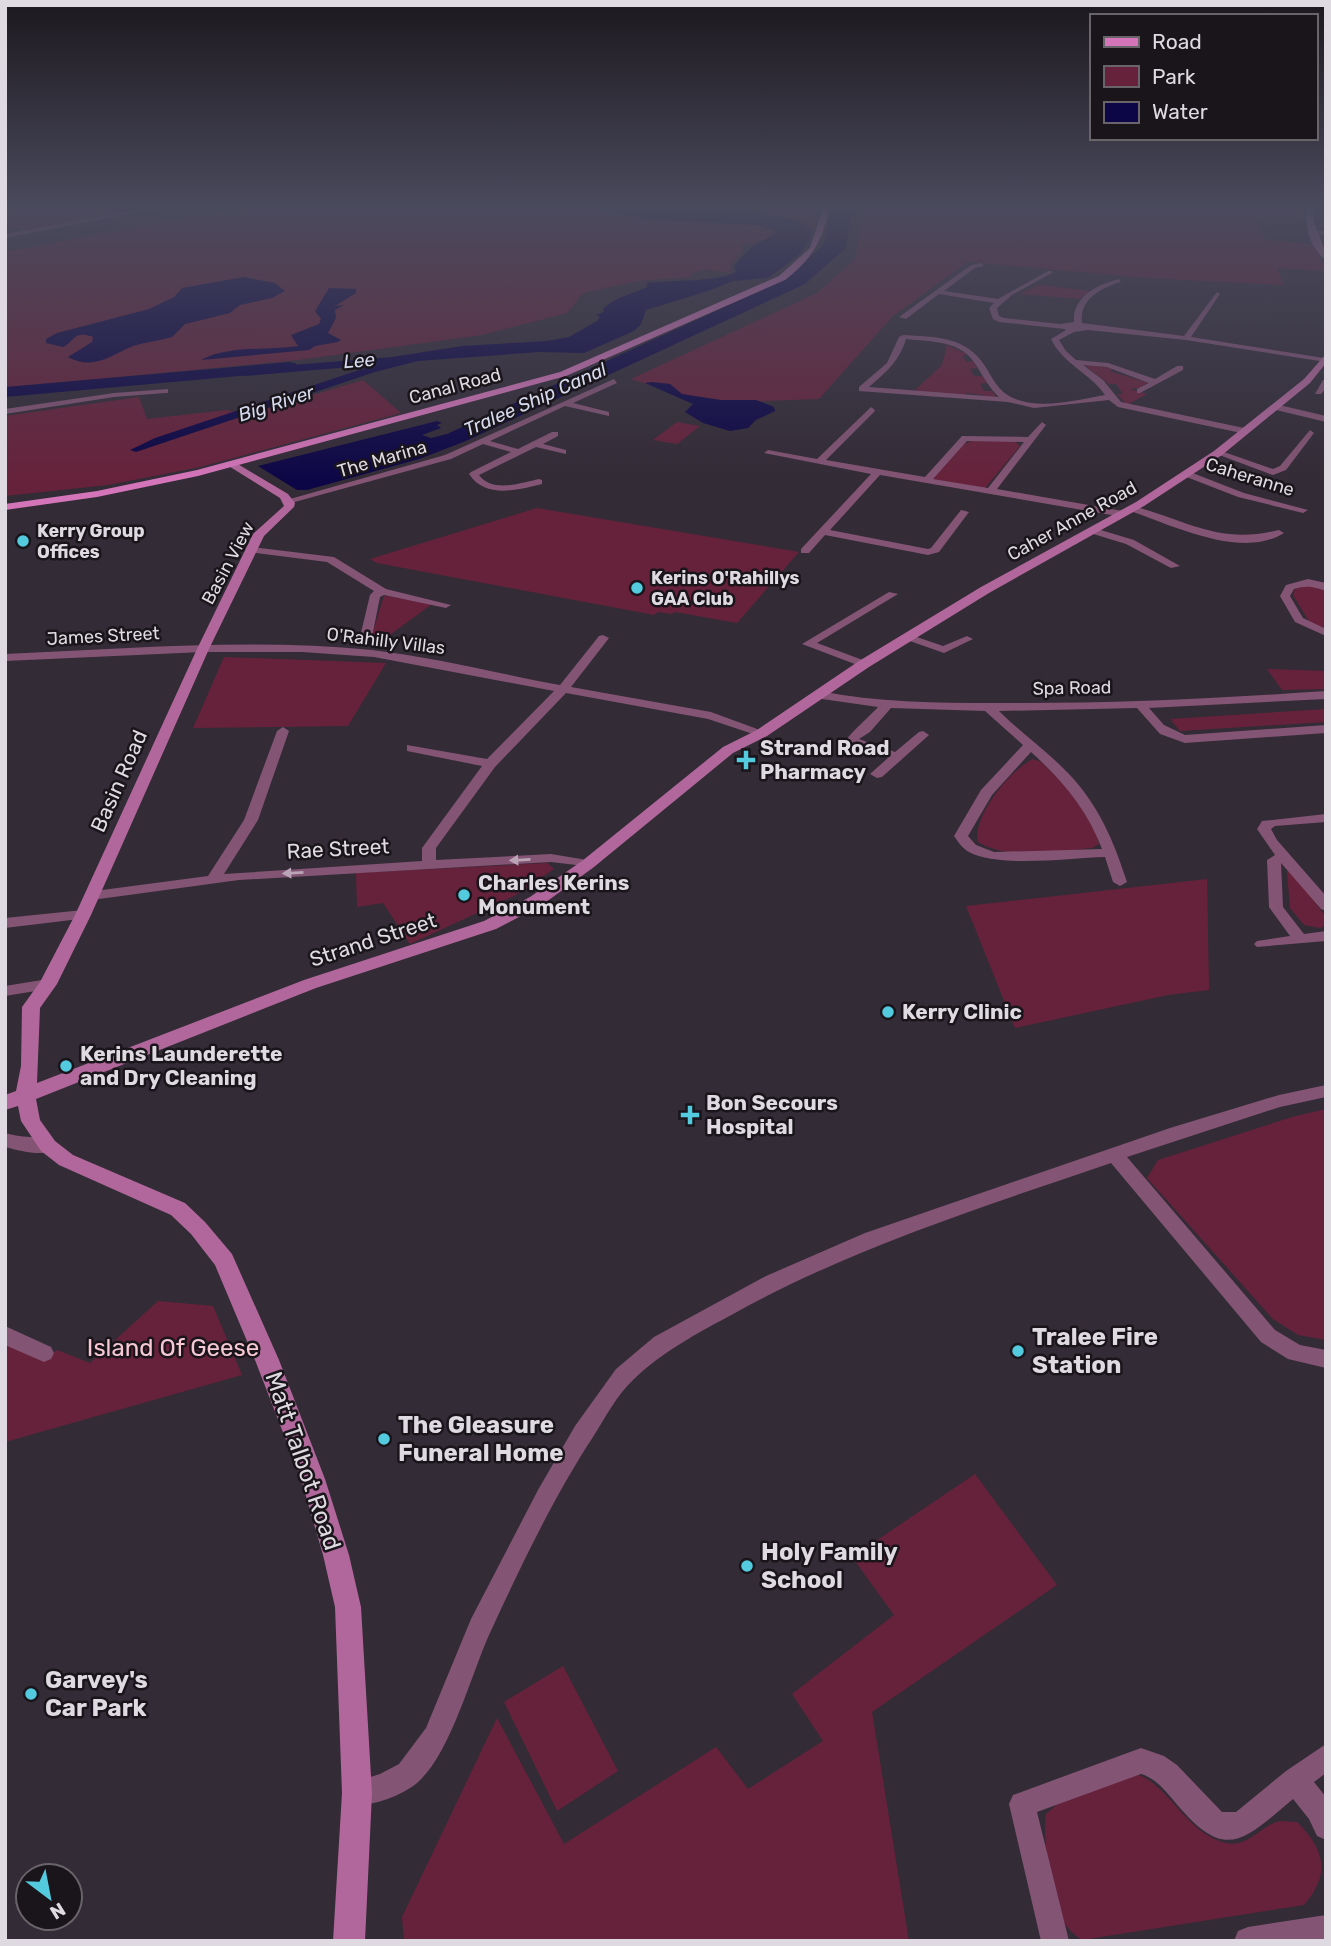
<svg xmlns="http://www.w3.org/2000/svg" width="1331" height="1946" font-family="Rubik,sans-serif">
<rect width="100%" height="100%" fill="#332b36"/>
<!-- green -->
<g fill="#67223b">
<path d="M 5,208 L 151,208 L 25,231 L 5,226 Z"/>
<path d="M 257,208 L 817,208 L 813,228 L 741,246 L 743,251 L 731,264 L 730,273 L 704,269 L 691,274 L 690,277 L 638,281 L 583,293 L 567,313 L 482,335 L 298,360 L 5,388 L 5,324 L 9,322 L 5,322 L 5,252 L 188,217 Z"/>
<path d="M 864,208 L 1301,208 L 1304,217 L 1264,215 L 1264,218 L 1234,218 L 1256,221 L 1265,240 L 1313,244 L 1326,271 L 1277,268 L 1284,285 L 1148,278 L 967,262 L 892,317 L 819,399 L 706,403 L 631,379 L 817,293 L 855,259 Z"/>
<path d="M 1039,285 L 1090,291 L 1080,299 L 1019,294 Z"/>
<path d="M 947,345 L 965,353 L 966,355 L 962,356 L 967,362 L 973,361 L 977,368 L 970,369 L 974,376 L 982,376 L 987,383 L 980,384 L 984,391 L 992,391 L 996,397 L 983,398 L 984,395 L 966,393 L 964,396 L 913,392 L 942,365 Z"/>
<path d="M 1087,364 L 1111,368 L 1113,369 L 1109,371 L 1149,383 L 1141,388 L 1129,389 L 1147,394 L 1127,405 L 1117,394 L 1123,394 L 1116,384 L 1109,384 L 1084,365 Z"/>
<path d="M 363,380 L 401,413 L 200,467 L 108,485 L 5,496 L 5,416 L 139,397 L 147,419 L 226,410 L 249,414 Z"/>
<path d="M 677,422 L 700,426 L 677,444 L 653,440 Z"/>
<path d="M 974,440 L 1014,441 L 1020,446 L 985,488 L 932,479 L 962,445 Z"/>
<path d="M 537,508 L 799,552 L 737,623 L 675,612 L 672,614 L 658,612 L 654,615 L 377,563 L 370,559 Z"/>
<path d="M 1307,585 L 1326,591 L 1326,629 L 1310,623 L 1293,595 L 1295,589 Z"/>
<path d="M 384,596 L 387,596 L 432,604 L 387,637 L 372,635 Z"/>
<path d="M 224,657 L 386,663 L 348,726 L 193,728 Z"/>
<path d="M 1267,669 L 1326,671 L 1326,689 L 1282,690 Z"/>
<path d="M 1326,709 L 1326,722 L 1180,731 L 1170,719 Z"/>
<path d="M 1033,759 L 1041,762 C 1065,785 1091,810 1099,844 L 1092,848 C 1057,851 1010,861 978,842 C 972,817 1010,770 1033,759 Z"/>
<path d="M 547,863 L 554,869 L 514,896 L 410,944 L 383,903 L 357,907 L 356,873 Z"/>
<path d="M 1287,871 L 1293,873 L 1326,917 L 1326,925 L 1320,928 L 1304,925 L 1290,908 Z"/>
<path d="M 1207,879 L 1209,990 L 1168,995 L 1015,1028 L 966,906 Z"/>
<path d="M 1326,1109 L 1326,1340 L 1298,1335 L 1273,1319 L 1147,1178 L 1158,1160 L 1292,1117 Z"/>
<path d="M 158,1301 L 213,1306 L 242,1375 L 5,1442 L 5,1342 L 46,1359 L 57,1350 L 90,1363 Z"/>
<path d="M 975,1474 L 1057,1585 L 872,1712 L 909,1941 L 404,1941 L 402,1917 L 497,1718 L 564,1844 L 716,1747 L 748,1789 L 823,1741 L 792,1694 L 894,1615 L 852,1557 Z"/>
<path d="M 563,1666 L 618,1771 L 557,1811 L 504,1702 Z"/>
<path d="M 1133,1773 C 1170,1783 1184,1833 1226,1843 C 1249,1848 1261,1825 1280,1821 C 1285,1821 1292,1822 1297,1822 C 1325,1850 1331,1874 1304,1905 L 1082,1940 C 1072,1933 1065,1926 1060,1915 C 1051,1894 1042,1837 1046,1814 L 1064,1799 Z"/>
</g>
<!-- water -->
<g fill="#0d0646">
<path d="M 585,208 C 635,208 774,201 812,229 L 809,241 L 800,254 L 768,278 L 733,281 L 708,291 L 646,310 L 641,324 L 634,331 L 584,353 L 539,352 L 418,361 L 375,372 L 136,452 L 130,450 L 155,438 L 374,365 L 245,376 L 243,369 L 392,357 L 462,346 L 547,341 L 569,337 L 597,321 L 600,317 L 596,315 L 604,312 L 603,309 C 615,297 632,294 647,287 L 647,283 C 669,280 720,282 736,272 L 734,266 L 750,248 L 777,232 L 757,225 L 652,220 Z"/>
<path d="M 831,208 L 852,208 L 846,248 L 805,284 L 466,441 L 419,459 L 307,490 L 297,490 L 258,466 L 437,421 L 442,423 L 437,425 L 441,428 L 422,435 L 431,438 L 447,434 L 786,279 L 824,244 Z"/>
<path d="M 244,277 L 275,283 L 285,291 L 272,298 L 240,305 L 230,313 L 185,324 L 172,337 C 159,341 145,342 133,346 C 111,355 94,371 68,357 L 92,342 L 93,337 C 73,330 75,342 63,347 L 46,343 L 46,339 L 57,333 L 149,309 L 174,297 L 182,288 Z"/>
<path d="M 329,288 L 356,289 L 356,293 L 335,306 L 344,305 L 335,310 L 336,318 L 328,333 L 341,340 L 338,342 L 315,346 L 309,350 L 201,360 C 229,345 267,351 298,346 L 291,335 L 319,324 L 321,319 L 315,311 Z"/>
<path d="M 651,382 L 670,384 L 682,394 L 721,400 L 756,400 L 774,407 L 775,411 L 756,420 L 748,428 L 730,431 L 703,423 L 685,412 L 693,404 L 645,383 Z"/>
</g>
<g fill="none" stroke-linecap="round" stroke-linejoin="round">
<!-- river -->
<path fill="#0d0646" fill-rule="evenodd" d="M 289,362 L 295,363 L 298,367 L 295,371 L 5,397 L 5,387 Z"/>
<!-- street -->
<g fill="#835474" fill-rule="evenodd">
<path d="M 146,208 L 160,208 L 5,238 L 5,234 Z"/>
<path d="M 1314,231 L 1326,231 L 1326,235 L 1312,234 Z"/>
<path d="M 982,263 L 984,266 L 975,268 L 944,291 L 998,299 L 1048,271 L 1052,271 L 1052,273 L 1012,295 L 997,308 L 999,316 L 1004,318 L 1060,324 L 1074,322 C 1072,297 1098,284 1119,279 L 1121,282 C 1101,288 1079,299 1082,323 L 1184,336 L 1217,292 L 1220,294 L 1191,337 L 1324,358 L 1326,362 L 1186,340 L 1088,330 L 1074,332 L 1059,340 L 1066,351 L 1076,360 L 1108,363 L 1155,379 L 1177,366 L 1183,366 L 1183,370 L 1140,393 L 1137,393 L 1137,389 L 1149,383 L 1107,367 L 1083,365 L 1103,380 L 1121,402 L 1249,429 L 1250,431 L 1246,434 L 1118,407 L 1109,400 L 1034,408 L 1008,402 L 859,391 L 859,387 L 887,363 L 899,337 L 903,335 C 935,337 966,336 985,366 C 993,379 999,392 1013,398 C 1040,410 1077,400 1105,395 C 1090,373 1063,364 1051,339 L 1066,330 L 1064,329 L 999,322 L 993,319 L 989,308 L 994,303 L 939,294 L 906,319 L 899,317 L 971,265 ZM 906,339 C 932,342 961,340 976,365 C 983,376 989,388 999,397 L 869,387 C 886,372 899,362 906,339 Z"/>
<path d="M 614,379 L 617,383 L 573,403 L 609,412 L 609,416 L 565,406 L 490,441 L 518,449 L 552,432 L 558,432 L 558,436 L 543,444 L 566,450 L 566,454 L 536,447 L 479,475 C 492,493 521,483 539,479 L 542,480 L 542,484 C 518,490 485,499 469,474 L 471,472 L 511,452 L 483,444 L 451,459 L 291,503 L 283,501 L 445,455 Z"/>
<path d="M 1323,380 L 1326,380 L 1326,388 L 1321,394 L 1315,394 Z"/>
<path d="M 168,389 L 168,393 L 165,393 L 114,397 L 5,414 L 5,409 L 114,393 Z"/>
<path d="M 1275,404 L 1326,416 L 1326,422 L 1272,409 L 1271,407 Z"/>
<path d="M 871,407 L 875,410 L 874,412 L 826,460 L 925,477 L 962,436 L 1028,437 L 1042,422 L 1046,425 L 997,489 L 1123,511 L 1128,514 L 1123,517 L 880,475 L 830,530 L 928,549 L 931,548 L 961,510 L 969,512 L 939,552 L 928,555 L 825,535 L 809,553 L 801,553 L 801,549 L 871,474 L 764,453 L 768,450 L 817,459 ZM 967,441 L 1024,442 L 988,488 L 933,479 Z"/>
<path d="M 1310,430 L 1314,433 L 1286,470 L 1273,475 L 1214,453 L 1221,451 L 1273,469 L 1280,466 Z"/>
<path d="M 1184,472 L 1190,472 L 1244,493 L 1308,510 L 1303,513 L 1238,497 L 1184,476 Z"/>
<path d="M 1133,506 C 1189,521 1219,545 1279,530 L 1284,533 C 1242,560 1172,525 1130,511 L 1128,509 Z"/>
<path d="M 1094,528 L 1134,540 L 1180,566 L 1171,568 L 1126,544 L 1090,533 L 1090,529 Z"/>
<path d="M 252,547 L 334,557 L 386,589 L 451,605 L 446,608 L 384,595 L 380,597 L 372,637 L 375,641 L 365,643 L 360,637 L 370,595 L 374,591 L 327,562 L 248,552 L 247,550 Z"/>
<path d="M 1308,579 L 1326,583 L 1326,591 C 1313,587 1308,585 1294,589 L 1290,596 L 1303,618 L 1326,629 L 1326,636 L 1295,622 L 1280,596 L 1286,585 Z"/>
<path d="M 889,592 L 898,594 L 817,643 L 868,662 L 868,666 L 860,666 L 802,644 Z"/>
<path d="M 908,634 L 943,646 L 967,636 L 973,639 L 944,653 L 904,639 L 904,635 Z"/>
<path d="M 603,635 L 609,638 L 571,687 L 711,712 L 768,733 L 762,737 L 708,719 L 566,693 L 495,767 L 436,848 L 436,860 L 551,854 L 593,861 L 595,864 L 593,867 L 551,862 L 239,880 L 92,900 L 85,895 L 87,892 L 208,876 L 244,820 L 277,731 L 283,727 L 289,731 L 258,820 L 224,874 L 422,861 L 422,848 L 482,766 L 407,751 L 407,745 L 487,759 L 554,691 L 374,657 L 302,652 L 203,652 L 5,661 L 5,654 C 127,649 250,638 372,650 C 433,657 500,674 560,685 L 599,636 Z"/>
<path d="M 819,691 C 886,704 954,703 1021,703 C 1123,703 1224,698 1326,691 L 1326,699 L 1149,708 L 1164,725 L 1185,735 L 1326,725 L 1326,733 L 1185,743 L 1160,734 L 1137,708 L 999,711 C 1021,733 1047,751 1068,773 C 1099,805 1114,842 1127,882 L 1120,886 L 1113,882 L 1105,857 C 1069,858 999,868 969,852 C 963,849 958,842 954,836 L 981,790 L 1023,745 L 985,711 L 891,708 L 870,732 L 859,739 L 895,752 L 919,732 L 923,731 L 929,735 L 882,777 L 877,778 L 870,774 L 888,758 L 846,741 C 848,735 871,715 878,707 L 815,698 L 813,695 ZM 1031,752 C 1062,780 1087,809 1102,849 L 994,852 L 976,845 L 968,836 L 992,795 Z"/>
<path d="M 1326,814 L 1326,822 L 1275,826 L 1271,829 L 1277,840 L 1326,896 L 1326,911 L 1321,909 L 1281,863 L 1283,907 L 1304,934 L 1326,931 L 1326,941 L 1257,947 L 1254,944 L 1257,941 L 1290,936 L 1269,907 L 1267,860 L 1275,855 L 1257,829 L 1262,821 Z"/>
<path d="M 83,910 L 90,915 L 88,918 L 5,928 L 5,918 Z"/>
<path d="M 48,979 L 56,984 L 54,988 L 5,996 L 5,986 Z"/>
<path d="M 1326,1085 L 1326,1097 L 1280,1107 L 1127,1157 L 1275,1330 L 1300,1345 L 1326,1350 L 1326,1368 L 1288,1359 L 1261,1342 L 1111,1163 C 983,1207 854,1247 735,1313 C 698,1333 663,1351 633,1380 C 617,1395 605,1418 593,1437 C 554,1496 519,1570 489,1635 C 471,1675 450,1755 417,1783 C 401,1796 367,1810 348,1802 L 344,1793 L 348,1784 L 380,1774 L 399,1764 L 426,1728 L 471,1619 L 538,1490 L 575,1426 L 616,1369 L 654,1337 L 766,1276 L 865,1233 L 1170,1128 L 1279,1095 Z"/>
<path d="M 5,1133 C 21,1138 39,1136 54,1141 L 57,1146 L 54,1151 C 38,1156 21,1151 5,1147 Z"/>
<path d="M 5,1326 L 51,1347 L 54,1353 L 51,1359 L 44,1362 L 5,1345 Z"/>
<path d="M 1326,1744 L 1326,1773 L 1314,1782 L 1326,1797 L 1326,1840 L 1317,1836 L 1309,1819 L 1293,1799 C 1242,1842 1225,1863 1174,1801 C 1165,1790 1155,1778 1141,1774 L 1037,1812 L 1069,1941 L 1041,1941 L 1009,1804 L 1013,1795 L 1141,1748 L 1164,1756 L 1177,1765 L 1222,1812 L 1236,1812 L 1286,1771 Z"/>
<path d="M 1326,1915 L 1326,1941 L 1234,1941 L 1238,1931 L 1248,1927 Z"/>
</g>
<!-- secondary -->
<g fill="#b1679b" fill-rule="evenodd">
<path d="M 1307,208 L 1313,208 C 1311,228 1326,242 1326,260 C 1311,250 1304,226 1307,208 Z"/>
<path d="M 1326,354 L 1326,363 L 1310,383 L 1222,455 L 1144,506 L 989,593 L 869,667 L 767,736 L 733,753 L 594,867 L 542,905 L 496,929 L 316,988 L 36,1099 L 40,1120 L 55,1141 L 73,1155 L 185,1203 L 205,1222 L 232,1254 L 279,1360 L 325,1479 L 349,1555 L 361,1607 L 372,1793 L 365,1941 L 333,1941 L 342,1793 L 335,1607 L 323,1555 L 301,1479 L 255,1360 L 215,1265 L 191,1234 L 171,1215 L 59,1165 L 41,1151 L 21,1121 L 18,1106 L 5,1110 L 5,1095 L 16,1091 L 21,1066 L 22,1007 L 40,982 L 75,915 L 197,649 L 253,534 L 284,506 L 280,498 L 227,465 L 236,463 L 288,494 L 295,503 L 294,507 L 264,536 L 209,649 L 91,915 L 57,984 L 40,1008 L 37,1083 L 304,980 L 484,921 L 530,897 L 582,861 L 723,747 L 757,730 L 859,661 L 981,587 L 1136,502 L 1214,451 L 1304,379 Z"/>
</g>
<!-- primary -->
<path fill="#d575b9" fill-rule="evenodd" d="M 823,208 L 829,208 C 823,241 811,260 785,280 L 566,376 L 198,476 L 97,497 L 5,510 L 5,504 L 97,491 L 197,470 L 560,372 L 779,276 L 810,248 Z"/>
</g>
<!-- one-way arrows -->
<defs><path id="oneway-solid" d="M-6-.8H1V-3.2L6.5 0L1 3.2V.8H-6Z" transform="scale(1.75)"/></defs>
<g fill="#baa4b5">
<use href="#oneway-solid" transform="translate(520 860) rotate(177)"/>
<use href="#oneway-solid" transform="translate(293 873) rotate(177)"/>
</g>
<!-- sky -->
<linearGradient id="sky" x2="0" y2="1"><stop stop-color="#1c181e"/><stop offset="0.43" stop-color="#4a4a5d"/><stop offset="1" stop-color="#4a4a5d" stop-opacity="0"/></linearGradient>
<rect width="1331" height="481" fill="url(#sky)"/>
<!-- markers -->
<g fill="#54cade" stroke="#19151a" stroke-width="2.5">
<circle cx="23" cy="541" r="7"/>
<circle cx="637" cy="588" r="7"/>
<path d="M742.5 749.5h7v7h7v7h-7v7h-7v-7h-7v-7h7z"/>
<circle cx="464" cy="895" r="7"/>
<circle cx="888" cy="1012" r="7"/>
<circle cx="66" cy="1066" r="7"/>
<path d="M686.5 1104.5h7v7h7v7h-7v7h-7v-7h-7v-7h7z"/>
<circle cx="1018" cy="1351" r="7"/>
<circle cx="384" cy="1439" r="7"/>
<circle cx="747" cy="1566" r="7"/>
<circle cx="31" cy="1694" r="7"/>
</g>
<g text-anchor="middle" stroke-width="5" stroke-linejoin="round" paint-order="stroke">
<!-- far-street labels -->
<g font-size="18" fill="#dfdae1" stroke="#19151a">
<text transform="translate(455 386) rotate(-15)" y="6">Canal Road</text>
<text transform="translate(382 459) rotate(-16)" y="6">The Marina</text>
<text transform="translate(1250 477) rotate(17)" y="6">Caheranne</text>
<text transform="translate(1072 521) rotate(-29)" y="6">Caher Anne Road</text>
<text transform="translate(228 563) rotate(-62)" y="6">Basin View</text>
<text transform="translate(103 636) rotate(-3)" y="6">James Street</text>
<text transform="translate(386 641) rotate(7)" y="6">O'Rahilly Villas</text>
<text transform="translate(1072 688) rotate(-1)" y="6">Spa Road</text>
</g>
<!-- far-poi labels -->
<g font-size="18" font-weight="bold" fill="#dfdae1" stroke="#19151a" text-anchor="start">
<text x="37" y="537">Kerry Group<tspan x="37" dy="21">Offices</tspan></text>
<text x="651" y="584">Kerins O'Rahillys<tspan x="651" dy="21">GAA Club</tspan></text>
</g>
<!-- far-water labels -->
<g font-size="19" font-style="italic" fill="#d5daee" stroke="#19151a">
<text transform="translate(359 360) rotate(-5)" y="7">Lee</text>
<text transform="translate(535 399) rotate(-24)" y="7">Tralee Ship Canal</text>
<text transform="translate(276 403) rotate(-18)" y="7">Big River</text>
</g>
<!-- poi labels -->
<g font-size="21" font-weight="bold" fill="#dfdae1" stroke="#19151a" text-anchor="start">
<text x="760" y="755">Strand Road<tspan x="760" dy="24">Pharmacy</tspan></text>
<text x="478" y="890">Charles Kerins<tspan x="478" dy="24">Monument</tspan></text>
<text x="902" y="1019">Kerry Clinic</text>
<text x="80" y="1061">Kerins Launderette<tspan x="80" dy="24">and Dry Cleaning</tspan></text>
<text x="706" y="1110">Bon Secours<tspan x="706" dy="24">Hospital</tspan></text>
</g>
<!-- street labels -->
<g font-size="21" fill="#dfdae1" stroke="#19151a">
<text transform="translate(119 781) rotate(-66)" y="7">Basin Road</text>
<text transform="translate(338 849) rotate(-3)" y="7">Rae Street</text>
<text transform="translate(373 940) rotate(-18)" y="7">Strand Street</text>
</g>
<!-- near-poi labels -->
<g font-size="24" font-weight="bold" fill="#dfdae1" stroke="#19151a" text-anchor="start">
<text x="1032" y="1345">Tralee Fire<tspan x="1032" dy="28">Station</tspan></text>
<text x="398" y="1433">The Gleasure<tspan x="398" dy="28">Funeral Home</tspan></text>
<text x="761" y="1560">Holy Family<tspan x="761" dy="28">School</tspan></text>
<text x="45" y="1688">Garvey's<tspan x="45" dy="28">Car Park</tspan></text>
</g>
<!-- near-park labels -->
<g font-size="24" fill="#f7c8d4" stroke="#19151a">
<text x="173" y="1356">Island Of Geese</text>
</g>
<!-- near-street labels -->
<g font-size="24" fill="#dfdae1" stroke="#19151a">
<text transform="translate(303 1461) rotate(71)" y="8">Matt Talbot Road</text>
</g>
</g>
<!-- border -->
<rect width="1331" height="1946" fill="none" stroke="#dfdae1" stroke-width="14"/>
<!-- legend -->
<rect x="1090" y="14" width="228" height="126" fill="#19151a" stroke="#68646a" stroke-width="2"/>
<rect x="1104" y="37" width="35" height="10" fill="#d575b9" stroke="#68646a" stroke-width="2"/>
<text x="1152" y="49" font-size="21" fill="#dfdae1">Road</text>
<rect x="1104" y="66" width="35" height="21" fill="#67223b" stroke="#68646a" stroke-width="2"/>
<text x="1152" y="84" font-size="21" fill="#dfdae1">Park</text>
<rect x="1104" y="102" width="35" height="21" fill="#0d0646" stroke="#68646a" stroke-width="2"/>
<text x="1152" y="119" font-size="21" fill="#dfdae1">Water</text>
<!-- north arrow -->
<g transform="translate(49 1897) rotate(148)"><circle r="33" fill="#19151a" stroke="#68646a" stroke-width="2"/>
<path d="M0-5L12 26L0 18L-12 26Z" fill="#54cade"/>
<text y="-10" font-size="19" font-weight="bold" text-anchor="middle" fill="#dfdae1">N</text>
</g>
</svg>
